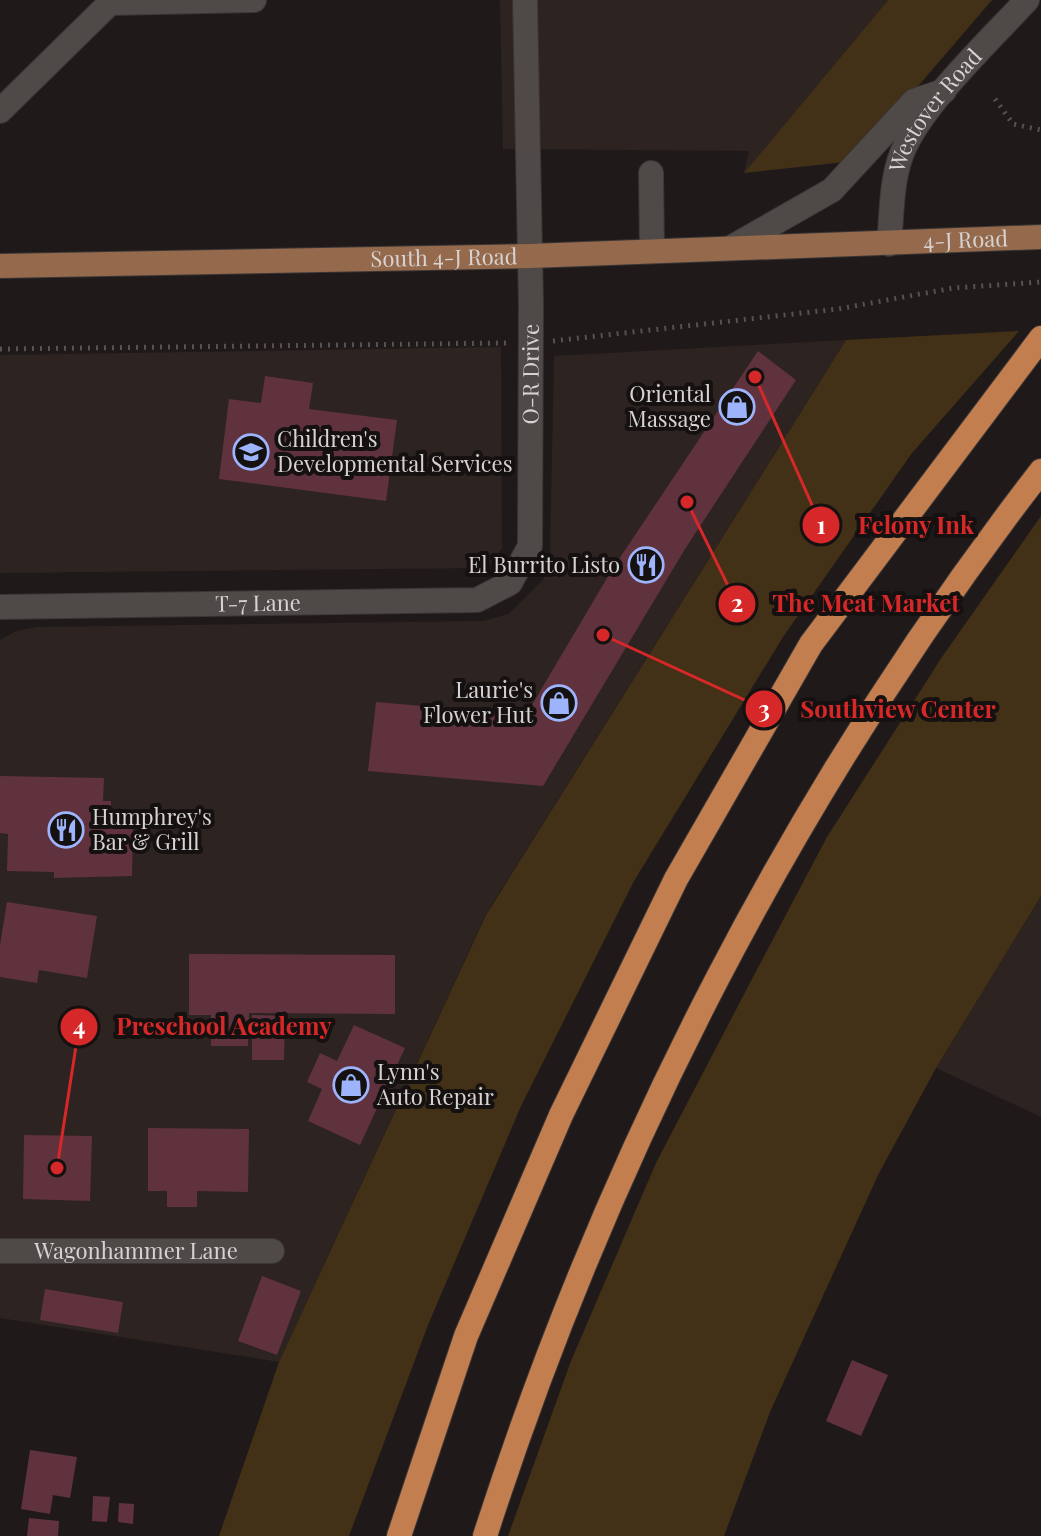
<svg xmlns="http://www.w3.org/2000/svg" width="1041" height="1536" font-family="'Playfair Display',serif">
<rect width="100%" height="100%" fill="#1f1a19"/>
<!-- built -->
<g fill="#2d2321">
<path d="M 500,0 L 888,0 L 744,173 L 749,151 L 503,149 Z"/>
<path d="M 846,340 L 486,914 L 279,1362 L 0,1318 L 0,640 L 16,631 L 38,627 L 483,621 L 509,614 L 543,580 L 550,556 L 554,356 Z"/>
<path d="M 501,347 L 502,548 L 492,562 L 483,568 L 0,573 L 0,355 Z"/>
<path d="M 1041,896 L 1041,1117 L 936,1068 Z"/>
</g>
<!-- green -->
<g fill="#423116">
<path d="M 888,0 L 992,0 L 854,161 L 744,173 Z"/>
<path d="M 1019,331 L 912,453 L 783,637 L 634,881 L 521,1106 L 428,1325 L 349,1536 L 219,1536 L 279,1362 L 486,915 L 846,340 Z"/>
<path d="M 1041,516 L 1041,896 L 936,1068 L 879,1173 L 770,1412 L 724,1536 L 508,1536 L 571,1361 L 656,1163 L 752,979 L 827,837 L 942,657 Z"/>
</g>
<!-- building -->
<g fill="#60323d">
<path d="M 758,351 L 796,380 L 685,549 L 543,786 L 368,771 L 376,702 L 526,715 L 613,568 Z"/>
<path d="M 265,376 L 313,383 L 309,409 L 397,420 L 386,501 L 219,479 L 229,399 L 261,403 Z"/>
<path d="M 0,776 L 104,778 L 103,801 L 111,801 L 111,826 L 133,827 L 132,876 L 54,878 L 54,872 L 7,871 L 8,834 L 0,833 Z"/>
<path d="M 7,902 L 97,916 L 87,978 L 39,970 L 37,983 L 0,977 L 0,945 Z"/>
<path d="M 189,954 L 395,955 L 395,1014 L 249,1013 L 248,1046 L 211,1046 L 211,1015 L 189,1015 Z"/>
<path d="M 252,1015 L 285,1016 L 284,1060 L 252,1060 Z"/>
<path d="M 354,1025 L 405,1048 L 360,1145 L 308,1121 L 322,1089 L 307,1082 L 320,1053 L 337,1061 Z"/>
<path d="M 148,1128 L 249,1129 L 248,1192 L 197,1191 L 197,1207 L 167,1207 L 167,1191 L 148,1191 Z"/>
<path d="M 24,1135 L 92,1136 L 90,1201 L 23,1199 Z"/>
<path d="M 262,1276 L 301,1291 L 277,1355 L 238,1341 Z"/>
<path d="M 45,1289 L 123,1302 L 118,1333 L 40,1320 Z"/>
<path d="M 852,1360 L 888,1375 L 861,1436 L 826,1421 Z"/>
<path d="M 30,1450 L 77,1457 L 70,1498 L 53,1495 L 50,1514 L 21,1509 Z"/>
<path d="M 93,1496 L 110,1497 L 107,1522 L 92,1521 Z"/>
<path d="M 119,1503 L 134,1504 L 133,1524 L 118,1522 Z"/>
<path d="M 29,1518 L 59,1521 L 58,1536 L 27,1536 Z"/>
</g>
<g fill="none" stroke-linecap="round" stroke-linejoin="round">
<defs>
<g id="minor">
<path d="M 0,111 L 110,3 L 254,0"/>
<path d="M 651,173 L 652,249"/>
<path id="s1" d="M 889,244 C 892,214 891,181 902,153 C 920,106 992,38 1027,0"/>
<path d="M 734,246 L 832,190 L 914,101 L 944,91"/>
<path id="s2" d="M 0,607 L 477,600 L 510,583 L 530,546 L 531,305 L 525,0"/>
<path id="s3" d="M 0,1251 L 272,1251"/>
</g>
<g id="major">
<path id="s4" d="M 0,266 L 530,256 L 1041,237"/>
</g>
<g id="highway">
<path d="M 399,1536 L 466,1336 L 561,1115 L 676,879 L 811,644 L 1041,338"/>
<path d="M 485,1536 C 608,1154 795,789 1041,471"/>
</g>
</defs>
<!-- minor casing -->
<use href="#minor" stroke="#3a3636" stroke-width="26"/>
<!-- major casing -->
<use href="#major" stroke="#3a3636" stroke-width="26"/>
<!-- highway casing -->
<use href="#highway" stroke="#3a3636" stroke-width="26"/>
<!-- path -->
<g stroke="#565251" stroke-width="5" stroke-dasharray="2 6" stroke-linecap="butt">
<path d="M 995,99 L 1013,124 L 1041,130"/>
<path d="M 553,341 L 838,309 L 953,288 L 1041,282"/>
<path d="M 0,349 L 507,343"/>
</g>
<!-- minor -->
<use href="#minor" stroke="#4f4948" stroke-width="24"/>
<!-- major -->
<use href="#major" stroke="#95694c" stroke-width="24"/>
<!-- highway -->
<use href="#highway" stroke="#c37e4f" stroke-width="24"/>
</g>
<!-- icons -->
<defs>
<symbol id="shop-ring" viewBox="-11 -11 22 22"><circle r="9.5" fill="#151110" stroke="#9db4fd" stroke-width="1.5"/><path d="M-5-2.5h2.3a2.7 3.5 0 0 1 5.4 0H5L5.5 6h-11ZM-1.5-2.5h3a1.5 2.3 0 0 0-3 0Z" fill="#9db4fd"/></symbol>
<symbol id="school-ring" viewBox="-11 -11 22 22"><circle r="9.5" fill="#151110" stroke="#9db4fd" stroke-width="1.5"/><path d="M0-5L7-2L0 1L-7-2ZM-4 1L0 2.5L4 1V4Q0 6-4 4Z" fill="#9db4fd"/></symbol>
<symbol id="restaurant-ring" viewBox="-11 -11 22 22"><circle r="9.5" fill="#151110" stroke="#9db4fd" stroke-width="1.5"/><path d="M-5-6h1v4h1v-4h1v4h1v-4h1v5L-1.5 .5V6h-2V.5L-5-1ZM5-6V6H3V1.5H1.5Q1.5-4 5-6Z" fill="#9db4fd"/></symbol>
</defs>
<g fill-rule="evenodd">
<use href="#shop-ring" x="717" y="387" width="40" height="40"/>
<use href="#school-ring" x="231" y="432" width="40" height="40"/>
<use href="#restaurant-ring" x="626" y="545" width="40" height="40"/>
<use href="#shop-ring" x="539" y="683" width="40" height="40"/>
<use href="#restaurant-ring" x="46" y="810" width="40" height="40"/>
<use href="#shop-ring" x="331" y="1065" width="40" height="40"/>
</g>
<g text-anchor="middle" stroke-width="8" stroke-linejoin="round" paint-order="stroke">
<!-- street labels -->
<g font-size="22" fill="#d6d3d2" stroke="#151110">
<text dy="8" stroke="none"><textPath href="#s1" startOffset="146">Westover Road</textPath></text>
<text dy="8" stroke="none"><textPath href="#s4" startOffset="966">4-J Road</textPath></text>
<text dy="8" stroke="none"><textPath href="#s4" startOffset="444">South 4-J Road</textPath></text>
<text dy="8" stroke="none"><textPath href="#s2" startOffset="728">O-R Drive</textPath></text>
<text dy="8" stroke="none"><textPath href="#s2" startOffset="258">T-7 Lane</textPath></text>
<text dy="8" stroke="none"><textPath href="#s3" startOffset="136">Wagonhammer Lane</textPath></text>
</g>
<!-- poi labels -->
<g font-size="22" fill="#d6d3d2" stroke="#151110" text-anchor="end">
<text x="711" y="402">Oriental<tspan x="711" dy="25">Massage</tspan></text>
<text x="277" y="447" text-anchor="start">Children's<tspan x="277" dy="25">Developmental Services</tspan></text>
<text x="620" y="573">El Burrito Listo</text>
<text x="533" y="698">Laurie's<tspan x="533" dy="25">Flower Hut</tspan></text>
<text x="92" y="825" text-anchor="start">Humphrey's<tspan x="92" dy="25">Bar &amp; Grill</tspan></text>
<text x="377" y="1080" text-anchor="start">Lynn's<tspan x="377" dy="25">Auto Repair</tspan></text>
</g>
</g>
<!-- callouts -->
<path fill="none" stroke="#d62828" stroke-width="3" d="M755 377L821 525M687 502L737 604M603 635L764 709M57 1168L79 1027"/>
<g fill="#d62828" stroke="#151110" stroke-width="3">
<circle cx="755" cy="377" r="8"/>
<circle cx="687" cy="502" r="8"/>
<circle cx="603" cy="635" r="8"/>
<circle cx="57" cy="1168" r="8"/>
<circle cx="821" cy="525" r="20"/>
<circle cx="737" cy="604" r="20"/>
<circle cx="764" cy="709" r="20"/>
<circle cx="79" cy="1027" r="20"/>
</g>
<g font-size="24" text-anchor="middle" font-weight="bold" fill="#fff">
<text x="821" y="534">1</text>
<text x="737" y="612">2</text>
<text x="764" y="718">3</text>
<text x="79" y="1035">4</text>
</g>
<g font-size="24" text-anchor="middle" font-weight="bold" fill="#d62828" stroke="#151110" stroke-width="8" stroke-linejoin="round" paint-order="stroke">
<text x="916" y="534">Felony Ink</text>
<text x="866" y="612">The Meat Market</text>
<text x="898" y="718">Southview Center</text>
<text x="224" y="1035">Preschool Academy</text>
</g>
</svg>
